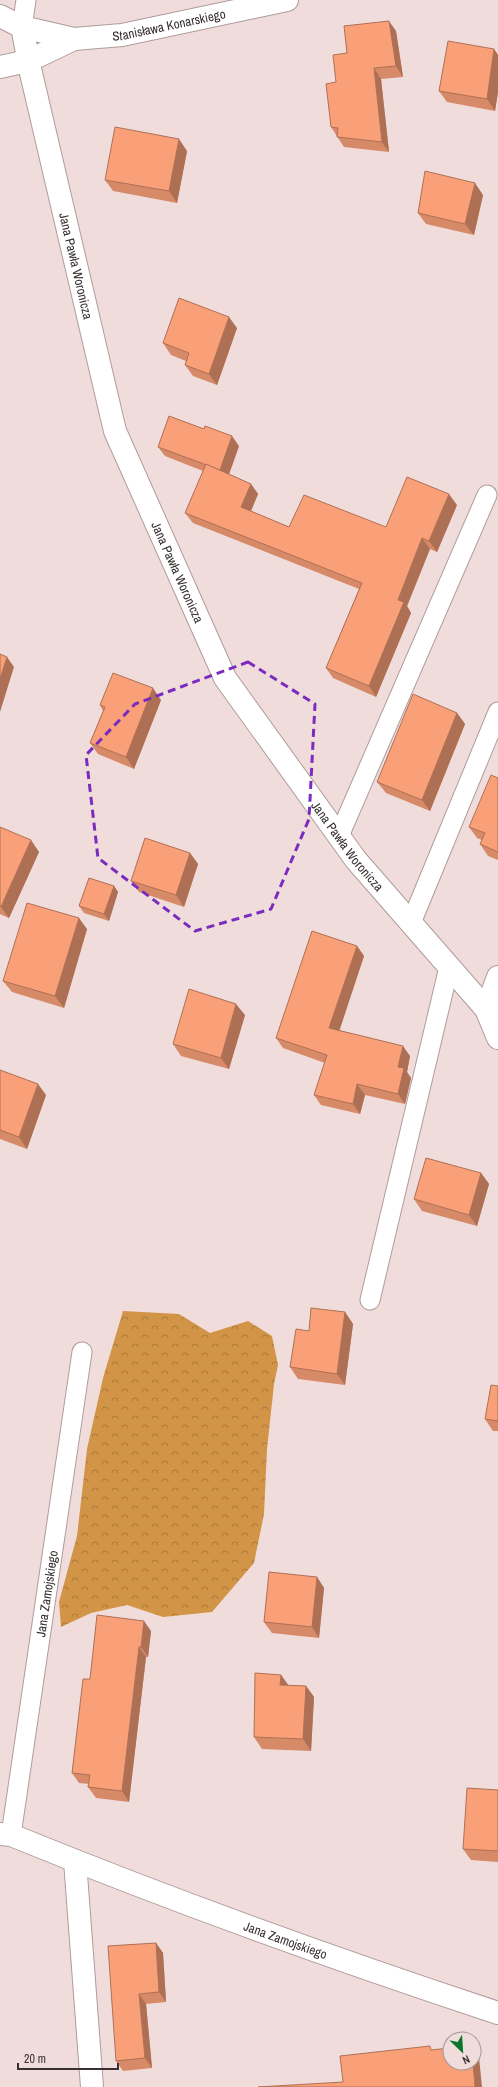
<svg xmlns="http://www.w3.org/2000/svg" width="498" height="2087" font-family="'Archivo Narrow',sans-serif">
<defs>
<pattern id="forest-crowns" width="20" height="18" patternUnits="userSpaceOnUse"><rect width="20" height="18" fill="#d29447"/><path d="M2 6a3 3 0 1 1 6 0M12 15a3 3 0 1 1 6 0" fill="none" stroke="#ab793c"/></pattern>
</defs>
<rect width="100%" height="100%" fill="#f1dcdc"/>
<!-- forest -->
<path fill="url(#forest-crowns)" d="M 123,1311 L 179,1314 L 210,1333 L 248,1321 L 272,1336 L 278,1365 L 274,1384 L 267,1449 L 264,1514 L 254,1563 L 212,1612 L 163,1617 L 127,1605 L 91,1613 L 61,1627 L 59,1602 L 77,1536 L 87,1449 L 103,1378 Z"/>
<g fill="none" stroke-linecap="round" stroke-linejoin="round">
<defs>
<g id="lane">
<path d="M 22,27 L 26,0"/>
<path d="M 339,836 L 487,495"/>
<path d="M 411,923 L 498,712"/>
<path d="M 370,1300 L 449,967"/>
<path id="s1" d="M 11,1835 L 82,1352"/>
</g>
<g id="street">
<path id="s2" d="M 22,27 L 31,73 L 115,431 L 225,678 L 356,860 L 486,1009 L 498,1038"/>
<path d="M 486,1009 L 498,977"/>
<path id="s3" d="M 0,1834 L 11,1835 C 171,1900 334,1959 498,2013"/>
<path d="M 75,1861 L 92,2087"/>
</g>
<g id="secondary">
<path id="s4" d="M 0,16 L 22,27 L 74,39 L 122,35 L 287,0"/>
<path d="M 0,67 L 28,61 L 74,39"/>
</g>
</defs>
<!-- lane casing -->
<use href="#lane" stroke="#af9c9b" stroke-width="21"/>
<!-- street casing -->
<use href="#street" stroke="#af9c9b" stroke-width="24"/>
<!-- secondary casing -->
<use href="#secondary" stroke="#af9c9b" stroke-width="24"/>
<!-- lane -->
<use href="#lane" stroke="#fff" stroke-width="19"/>
<!-- street -->
<use href="#street" stroke="#fff" stroke-width="22"/>
<!-- secondary -->
<use href="#secondary" stroke="#fff" stroke-width="22"/>
</g>
<!-- wall -->
<g fill="#d68a68">
<path d="M 396,31 L 403,77 L 381,79 L 389,152 L 344,147 L 331,127 L 336,82 L 347,53 Z"/>
<path d="M 494,49 L 498,55 L 498,92 L 495,111 L 447,102 L 439,91 Z"/>
<path d="M 187,151 L 177,203 L 113,191 L 105,180 Z"/>
<path d="M 483,195 L 474,235 L 426,224 L 418,213 Z"/>
<path d="M 237,328 L 217,385 L 193,376 L 185,365 L 186,361 L 171,355 L 163,343 Z"/>
<path d="M 239,446 L 229,474 L 251,484 L 258,494 L 251,511 L 289,527 L 386,527 L 457,505 L 437,552 L 430,549 L 407,606 L 411,613 L 376,697 L 333,678 L 326,668 L 359,589 L 193,523 L 185,513 L 203,471 L 165,456 L 158,447 Z"/>
<path d="M 161,700 L 134,769 L 98,754 L 90,743 L 103,711 L 100,705 Z"/>
<path d="M 457,713 L 465,724 L 430,811 L 386,793 L 377,782 Z"/>
<path d="M 498,778 L 498,860 L 488,856 L 480,844 L 482,840 L 477,838 L 469,827 Z"/>
<path d="M 0,827 L 39,852 L 9,918 L 0,914 Z"/>
<path d="M 190,853 L 198,864 L 184,907 L 139,892 L 131,881 Z"/>
<path d="M 114,886 L 118,892 L 109,921 L 84,913 L 79,906 Z"/>
<path d="M 87,929 L 64,1008 L 12,992 L 3,981 Z"/>
<path d="M 357,946 L 364,956 L 339,1030 L 410,1056 L 407,1072 L 411,1078 L 405,1104 L 365,1095 L 360,1114 L 321,1105 L 314,1095 L 325,1063 L 283,1048 L 276,1038 Z"/>
<path d="M 245,1015 L 229,1069 L 181,1056 L 173,1044 Z"/>
<path d="M 0,1070 L 46,1095 L 27,1149 L 0,1139 Z"/>
<path d="M 481,1173 L 489,1184 L 477,1226 L 422,1211 L 414,1199 Z"/>
<path d="M 345,1312 L 353,1324 L 345,1385 L 298,1379 L 290,1367 L 309,1331 Z"/>
<path d="M 498,1386 L 498,1431 L 493,1431 L 485,1419 Z"/>
<path d="M 317,1577 L 324,1588 L 319,1638 L 272,1633 L 264,1622 Z"/>
<path d="M 151,1631 L 148,1657 L 146,1657 L 129,1802 L 96,1798 L 88,1787 L 89,1784 L 79,1783 L 72,1773 L 90,1679 Z"/>
<path d="M 281,1675 L 288,1685 L 306,1686 L 314,1697 L 311,1751 L 262,1749 L 254,1737 Z"/>
<path d="M 498,1790 L 498,1862 L 471,1860 L 463,1849 Z"/>
<path d="M 156,1943 L 163,1953 L 166,2002 L 146,2004 L 152,2068 L 123,2071 L 116,2061 Z"/>
</g>
<!-- shaded-wall -->
<g fill="#ae7055">
<path d="M 389,21 L 396,31 L 403,77 L 396,66 Z"/>
<path d="M 494,49 L 498,55 L 498,92 L 495,111 L 487,99 Z"/>
<path d="M 374,68 L 381,79 L 389,152 L 382,142 Z"/>
<path d="M 179,139 L 187,151 L 177,203 L 169,191 Z"/>
<path d="M 475,183 L 483,195 L 474,235 L 465,224 Z"/>
<path d="M 229,317 L 237,328 L 217,385 L 209,374 Z"/>
<path d="M 232,436 L 239,446 L 227,480 L 220,470 Z"/>
<path d="M 251,484 L 258,494 L 248,518 L 241,507 Z"/>
<path d="M 449,494 L 457,505 L 437,552 L 429,541 Z"/>
<path d="M 422,538 L 430,549 L 407,606 L 411,613 L 376,697 L 369,686 L 398,600 Z"/>
<path d="M 7,657 L 14,667 L 0,712 L 0,679 Z"/>
<path d="M 153,688 L 161,700 L 134,769 L 126,757 Z"/>
<path d="M 457,713 L 465,724 L 430,811 L 422,800 Z"/>
<path d="M 31,840 L 39,852 L 9,918 L 1,907 Z"/>
<path d="M 190,853 L 198,864 L 184,907 L 176,895 Z"/>
<path d="M 114,886 L 118,892 L 109,921 L 104,914 Z"/>
<path d="M 79,918 L 87,929 L 64,1008 L 55,996 Z"/>
<path d="M 357,946 L 364,956 L 337,1038 L 329,1028 Z"/>
<path d="M 236,1004 L 245,1015 L 229,1069 L 221,1058 Z"/>
<path d="M 403,1046 L 410,1056 L 407,1072 L 411,1078 L 405,1104 L 398,1094 L 398,1067 Z"/>
<path d="M 38,1084 L 46,1095 L 27,1149 L 19,1137 Z"/>
<path d="M 357,1084 L 365,1095 L 360,1114 L 353,1104 Z"/>
<path d="M 481,1173 L 489,1184 L 477,1226 L 469,1215 Z"/>
<path d="M 345,1312 L 353,1324 L 345,1385 L 337,1374 Z"/>
<path d="M 317,1577 L 324,1588 L 319,1638 L 312,1627 Z"/>
<path d="M 144,1621 L 151,1631 L 148,1657 L 141,1647 Z"/>
<path d="M 139,1647 L 146,1657 L 129,1802 L 122,1791 Z"/>
<path d="M 281,1675 L 289,1686 L 280,1685 Z"/>
<path d="M 306,1686 L 314,1697 L 311,1751 L 303,1739 Z"/>
<path d="M 156,1943 L 163,1953 L 166,2002 L 159,1992 Z"/>
<path d="M 139,1994 L 146,2004 L 152,2068 L 145,2058 Z"/>
<path d="M 474,2050 L 479,2057 L 482,2087 L 475,2087 L 473,2063 L 474,2063 Z"/>
</g>
<!-- building -->
<g fill="#f9a079" stroke="#ae7055">
<path d="M 389,21 L 396,66 L 374,68 L 382,142 L 337,137 L 338,128 L 331,127 L 326,84 L 336,82 L 333,55 L 347,53 L 344,26 Z"/>
<path d="M 448,41 L 494,49 L 487,99 L 439,91 Z"/>
<path d="M 115,127 L 179,139 L 169,191 L 105,180 Z"/>
<path d="M 425,171 L 475,183 L 465,224 L 418,213 Z"/>
<path d="M 179,298 L 229,317 L 209,374 L 185,365 L 189,353 L 163,343 Z"/>
<path d="M 169,416 L 204,429 L 205,426 L 232,436 L 220,470 L 158,447 Z"/>
<path d="M 206,464 L 251,484 L 241,507 L 289,527 L 304,495 L 386,527 L 407,477 L 449,494 L 429,541 L 422,538 L 398,600 L 404,602 L 369,686 L 326,668 L 362,583 L 185,513 Z"/>
<path d="M 0,654 L 7,657 L 0,679 Z"/>
<path d="M 113,673 L 153,688 L 126,757 L 90,743 L 105,707 L 100,705 Z"/>
<path d="M 413,694 L 457,713 L 422,800 L 377,782 Z"/>
<path d="M 491,775 L 498,778 L 498,852 L 480,844 L 485,833 L 469,827 Z"/>
<path d="M 0,827 L 31,840 L 1,907 L 0,906 Z"/>
<path d="M 145,838 L 190,853 L 176,895 L 131,881 Z"/>
<path d="M 89,878 L 114,886 L 104,914 L 79,906 Z"/>
<path d="M 27,903 L 79,918 L 55,996 L 3,981 Z"/>
<path d="M 312,931 L 357,946 L 329,1028 L 403,1046 L 398,1067 L 404,1068 L 398,1094 L 357,1084 L 353,1104 L 314,1095 L 327,1055 L 276,1038 Z"/>
<path d="M 189,989 L 236,1004 L 221,1058 L 173,1044 Z"/>
<path d="M 0,1070 L 38,1084 L 19,1137 L 0,1130 Z"/>
<path d="M 426,1158 L 481,1173 L 469,1215 L 414,1199 Z"/>
<path d="M 311,1308 L 345,1312 L 337,1374 L 290,1367 L 296,1329 L 309,1331 Z"/>
<path d="M 491,1385 L 498,1386 L 498,1421 L 485,1419 Z"/>
<path d="M 269,1572 L 317,1577 L 312,1627 L 264,1622 Z"/>
<path d="M 97,1615 L 144,1621 L 141,1647 L 139,1647 L 122,1791 L 88,1787 L 90,1775 L 72,1773 L 83,1679 L 90,1679 Z"/>
<path d="M 255,1673 L 281,1675 L 280,1685 L 306,1686 L 303,1739 L 254,1737 Z"/>
<path d="M 467,1788 L 498,1790 L 498,1851 L 463,1849 Z"/>
<path d="M 156,1943 L 159,1992 L 139,1994 L 145,2058 L 116,2061 L 108,1946 Z"/>
<path d="M 430,2046 L 431,2050 L 450,2048 L 450,2063 L 473,2063 L 475,2087 L 258,2087 L 343,2082 L 340,2056 Z"/>
</g>
<!-- marked area -->
<path fill="none" stroke="#7b2cbf" stroke-width="3" stroke-dasharray="8 5" stroke-linejoin="round" d="M 248,662 L 315,704 L 309,819 L 271,909 L 195,931 L 98,858 L 86,755 L 135,704 Z"/>
<g text-anchor="middle" stroke-width="3" stroke-linejoin="round" paint-order="stroke">
<!-- street labels -->
<g font-size="13" fill="#383030" stroke="#f1dcdc">
<text dy="5" stroke="none"><textPath href="#s4" startOffset="174">Stanisława Konarskiego</textPath></text>
<text dy="5" stroke="none"><textPath href="#s2" startOffset="245">Jana Pawła Woronicza</textPath></text>
<text dy="5" stroke="none"><textPath href="#s2" startOffset="569">Jana Pawła Woronicza</textPath></text>
<text dy="5" stroke="none"><textPath href="#s2" startOffset="893">Jana Pawła Woronicza</textPath></text>
<text dy="5" stroke="none"><textPath href="#s1" startOffset="244">Jana Zamojskiego</textPath></text>
<text dy="5" stroke="none"><textPath href="#s3" startOffset="305">Jana Zamojskiego</textPath></text>
</g>
</g>
<!-- north arrow -->
<g transform="translate(462 2051) rotate(155)"><circle r="19" fill="#f1dcdc" stroke="#a79797"/>
<path d="M0-3L7 15L0 10L-7 15Z" fill="#09772b"/>
<text y="-6" font-size="11" font-weight="bold" text-anchor="middle" fill="#383030">N</text>
</g>
<!-- scale -->
<path d="M18 2063v6h100v-6" fill="none" stroke="#383030" stroke-width="2"/>
<text x="24" y="2063" font-size="12" fill="#383030" stroke="#f1dcdc" stroke-width="3" paint-order="stroke">20 m</text>
</svg>
